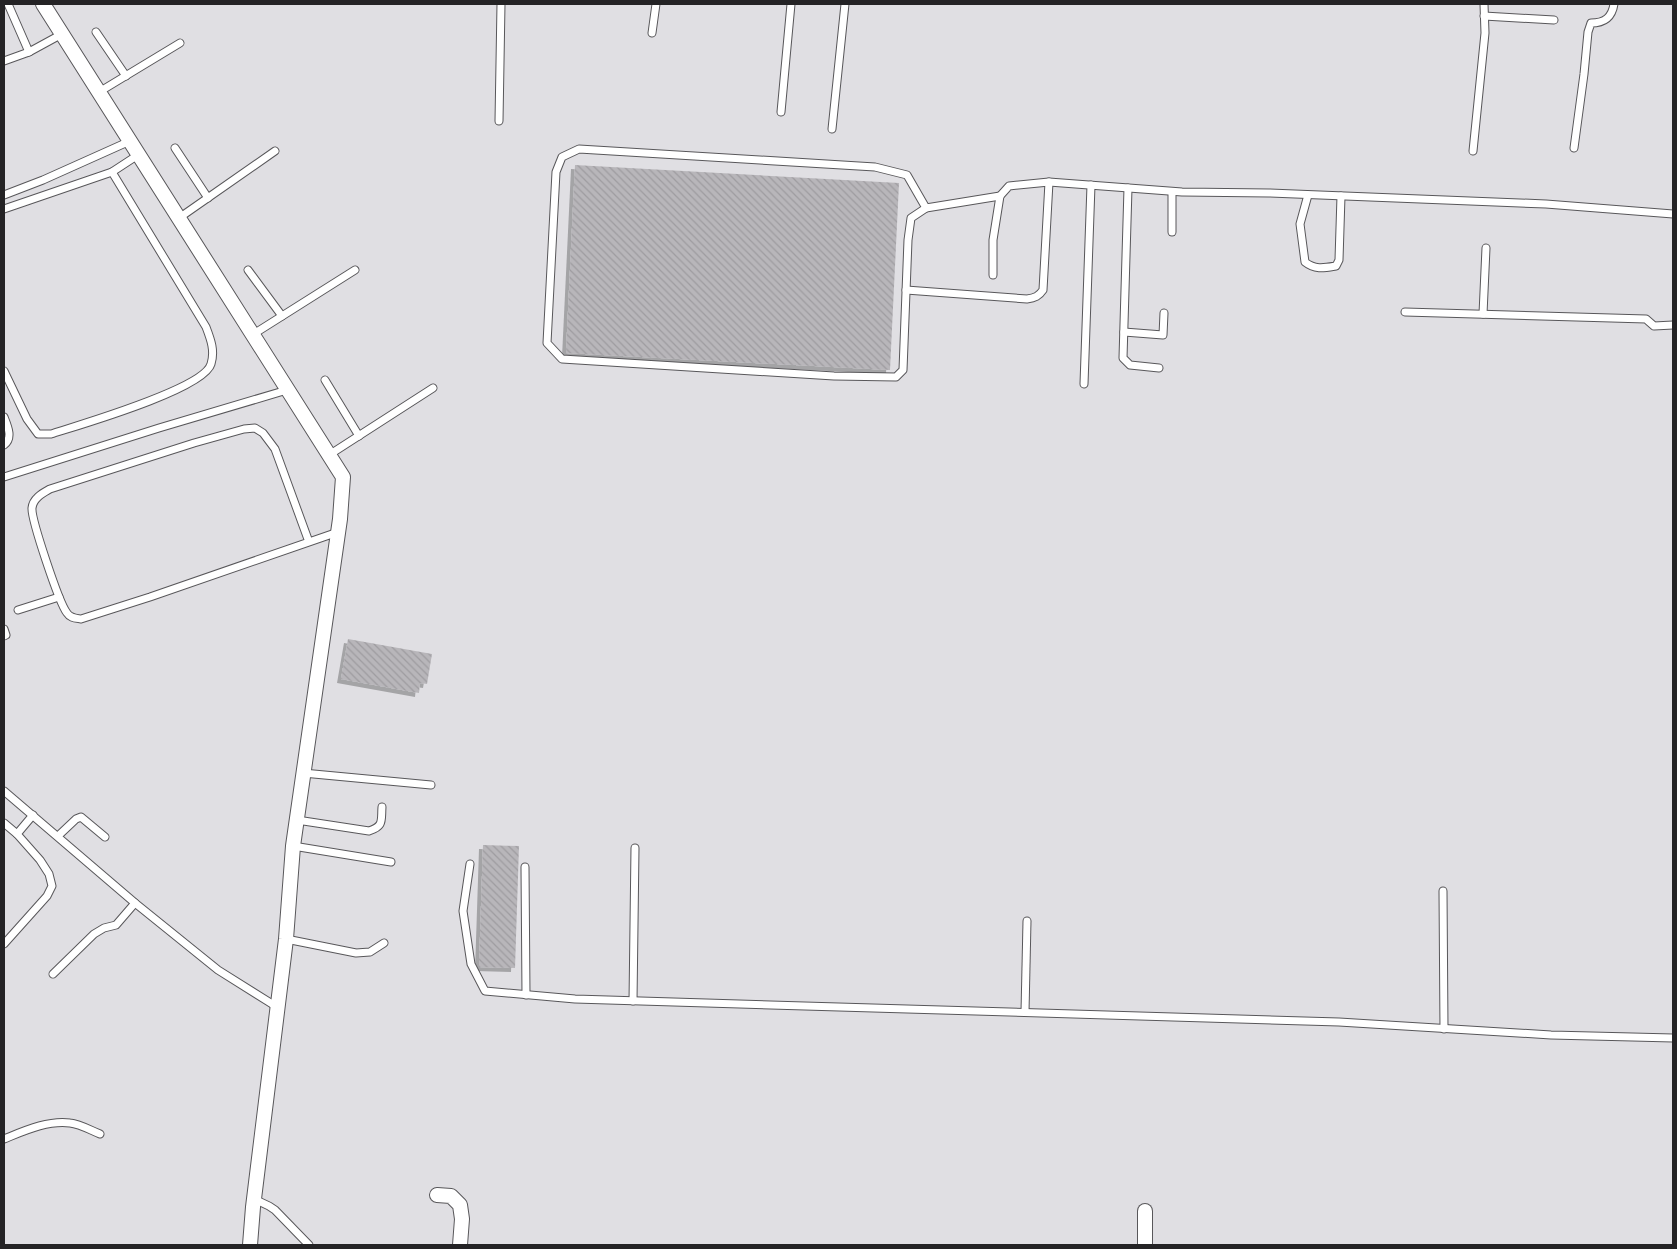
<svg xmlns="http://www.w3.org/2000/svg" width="1677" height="1249" font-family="'Roboto Serif',serif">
<defs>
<pattern id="building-back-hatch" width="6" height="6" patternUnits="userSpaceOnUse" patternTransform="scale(1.25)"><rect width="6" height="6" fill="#b8b6ba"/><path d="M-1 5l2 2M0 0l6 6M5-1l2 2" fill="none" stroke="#9e9ca0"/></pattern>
<filter id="shadow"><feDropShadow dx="-4" dy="4" stdDeviation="0" flood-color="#0004"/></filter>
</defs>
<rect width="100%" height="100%" fill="#e0dfe3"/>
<!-- building -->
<g fill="url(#building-back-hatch)" filter="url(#shadow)">
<path d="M 575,165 L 899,183 L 890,370 L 566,353 Z"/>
<path d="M 348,639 L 432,654 L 427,684 L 420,683 L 419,693 L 341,679 Z"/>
<path d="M 483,845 L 519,846 L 515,968 L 479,967 Z"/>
</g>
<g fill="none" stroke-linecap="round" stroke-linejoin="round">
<defs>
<g id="service">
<path d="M 8,4 L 29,52"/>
<path d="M 1484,16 L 1554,20"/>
<path d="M 96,32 L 126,76"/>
<path d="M 652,33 L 656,4"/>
<path d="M 4,61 L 29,52 L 62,34"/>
<path d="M 99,92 L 180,43"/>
<path d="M 781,112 L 791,4"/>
<path d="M 499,121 L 501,4"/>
<path d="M 832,129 L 845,4"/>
<path d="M 175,148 L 208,198"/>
<path d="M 1574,148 L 1584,74 L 1588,32 L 1591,23 C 1605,23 1612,17 1614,4"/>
<path d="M 579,149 L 875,167 L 907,175 L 926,208 L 911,218 L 908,240 L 903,370 L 896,377 L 834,376 L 562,359 L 547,343 L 556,172 L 562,157 Z"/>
<path d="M 1473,151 L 1485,33 L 1484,4"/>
<path d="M 112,172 L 138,155"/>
<path d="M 1128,188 L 1123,358 L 1130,365 L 1159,368"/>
<path d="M 1172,192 L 1172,232"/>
<path d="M 4,195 L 43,180 L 130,141"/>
<path d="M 1308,195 L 1300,224 L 1305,262 C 1315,270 1324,268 1336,266 L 1339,260 L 1341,196"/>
<path d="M 926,208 L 1000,196"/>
<path d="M 4,209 L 112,172 L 206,327 C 211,340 215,351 211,364 C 204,389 79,425 51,434 L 38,434 L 27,419 L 4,371"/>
<path d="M 179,218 L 275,151"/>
<path d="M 248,270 L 282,316"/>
<path d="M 993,275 L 993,240 L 1000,196 L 1009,186 L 1049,182 L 1182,192 L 1269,193 L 1546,204 L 1673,214"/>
<path d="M 906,290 L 1027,299 C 1035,298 1039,296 1043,290 L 1049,182"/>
<path d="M 1405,312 L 1646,319 L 1654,326 L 1673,325"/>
<path d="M 1483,314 L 1486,248"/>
<path d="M 1124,332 L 1163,335 L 1164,313"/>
<path d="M 252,335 L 355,270"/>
<path d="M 325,380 L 359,436"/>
<path d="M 1084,384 L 1091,185"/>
<path d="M 4,417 C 8,427 13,438 4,445"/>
<path d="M 329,455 L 433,388"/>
<path d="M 4,477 L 159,428 L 287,390"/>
<path d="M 309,542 L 275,449 L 263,433 L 255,428 L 244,429 L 194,443 L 50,489 C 43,493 33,498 32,508 C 31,519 59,603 67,613 C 70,618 75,618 81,619 L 150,597 L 338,532"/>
<path d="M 18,610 L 59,597"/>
<path d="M 4,629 L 6,635 L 4,636"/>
<path d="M 303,773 L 431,785"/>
<path d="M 4,791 L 135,903 L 218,970 L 277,1007"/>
<path d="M 297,820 L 369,831 C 384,826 381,821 382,807"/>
<path d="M 4,823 L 17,834"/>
<path d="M 58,836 L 76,819 L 81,817 L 105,837"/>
<path d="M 293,846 L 391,862"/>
<path d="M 470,864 L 463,911 L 471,964 L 485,991 L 575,999 L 1339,1022 L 1551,1035 L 1673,1038"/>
<path d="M 525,867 L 526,995"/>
<path d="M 1443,891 L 1444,1029"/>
<path d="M 286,939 L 356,953 L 370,952 L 384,943"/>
<path d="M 4,944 L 47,896 L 52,886 L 49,874 L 40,860 L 17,834 L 33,815"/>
<path d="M 53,974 L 94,934 L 104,928 L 116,925 L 135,903"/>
<path d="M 633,1001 L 635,848"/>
<path d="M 1025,1012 L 1027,921"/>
<path d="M 4,1139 C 24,1131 48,1120 70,1123 C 80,1124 90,1130 100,1134"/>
<path d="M 254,1199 L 269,1206 L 275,1210 L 309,1245"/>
</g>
<g id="minor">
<path d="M 43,4 L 343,477 L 340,519 L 293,846 L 286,939 L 253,1207 L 250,1245"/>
<path d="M 437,1195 L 451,1196 L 460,1205 L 462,1219 L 460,1245"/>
<path d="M 1145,1245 L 1145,1211"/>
</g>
</defs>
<!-- service casing -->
<use href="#service" stroke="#58575a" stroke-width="9"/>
<!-- minor casing -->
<use href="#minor" stroke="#58575a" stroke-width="16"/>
<!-- service -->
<use href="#service" stroke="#fff" stroke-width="7"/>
<!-- minor -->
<use href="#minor" stroke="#fff" stroke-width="14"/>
</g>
<!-- border -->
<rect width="1677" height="1249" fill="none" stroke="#242325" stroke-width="10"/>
</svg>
